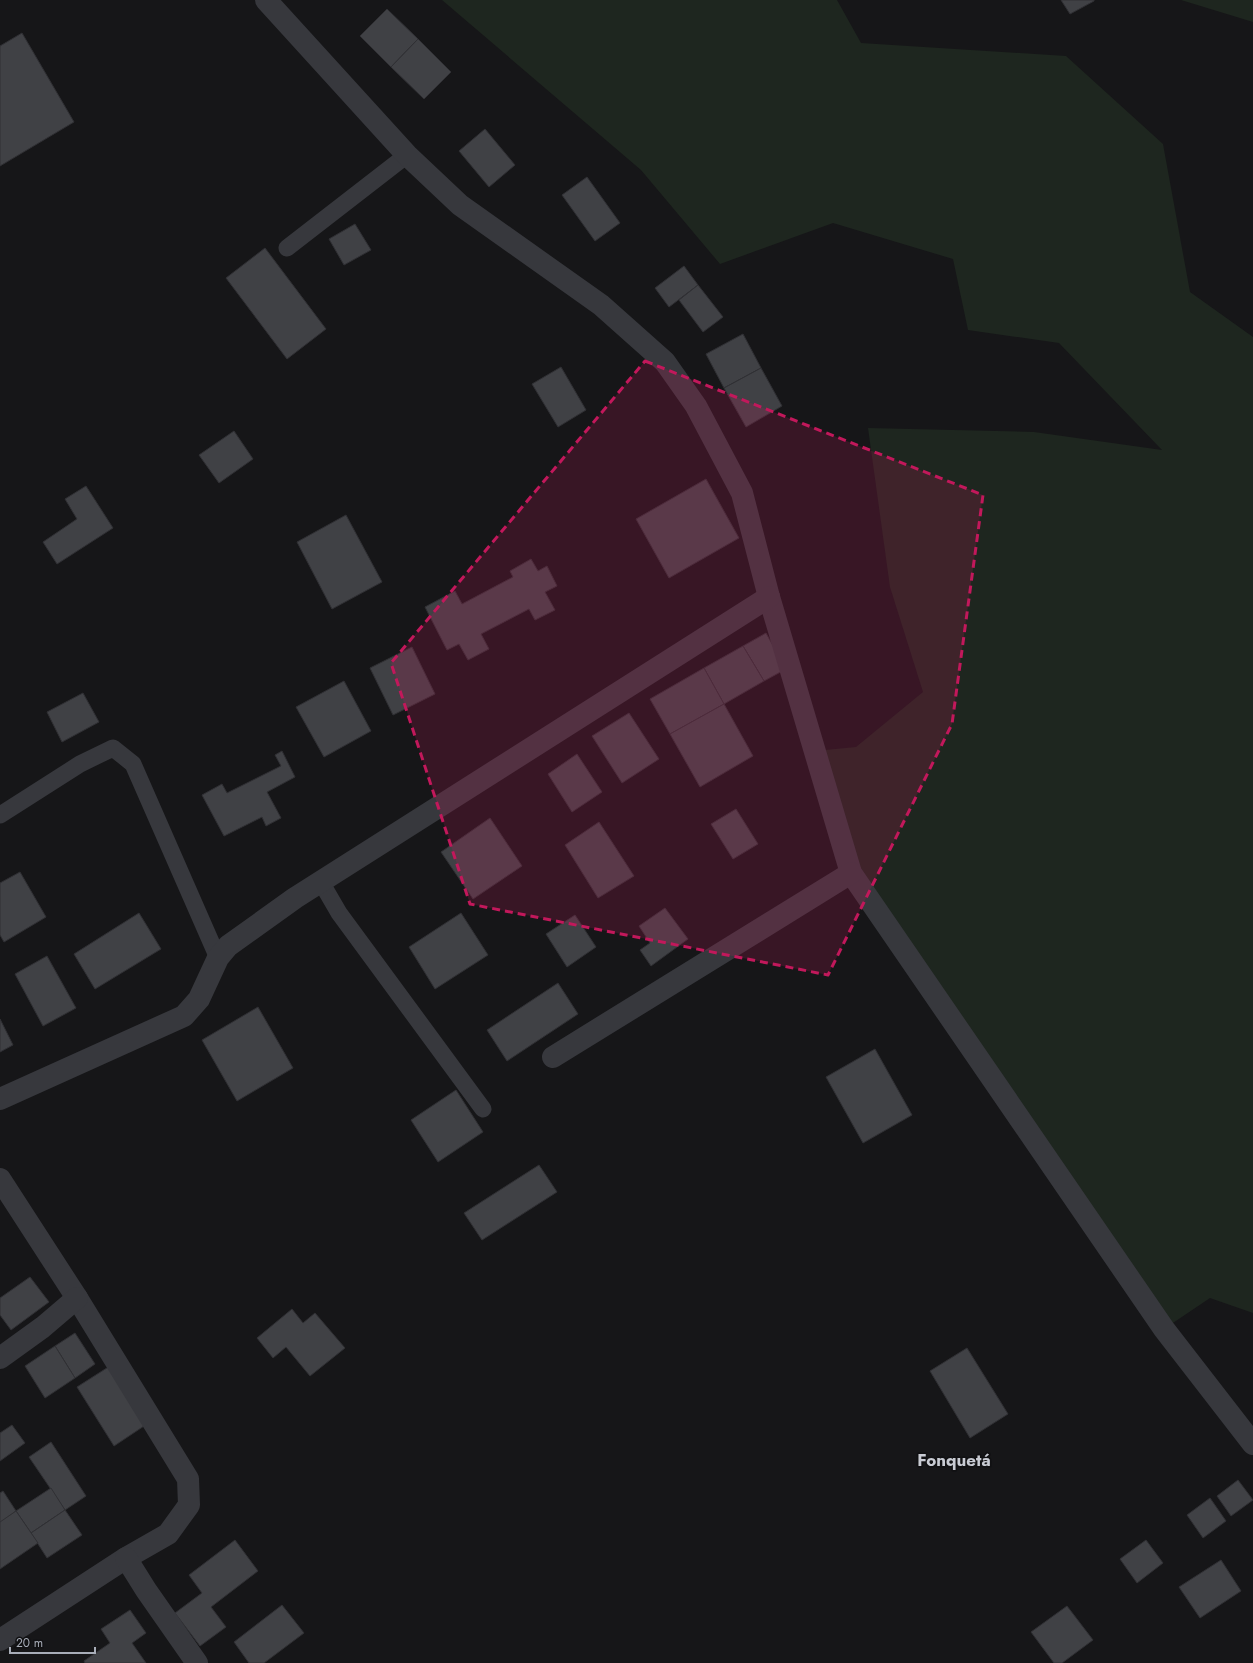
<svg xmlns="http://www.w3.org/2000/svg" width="1253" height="1663" font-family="Jost,sans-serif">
<rect width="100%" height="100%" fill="#161618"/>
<!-- green -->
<g fill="#1e261f">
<path d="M 442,0 L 837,0 L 861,43 L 1066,56 L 1163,144 L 1190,292 L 1253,337 L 1253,1313 L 1210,1298 L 1164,1329 L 851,873 L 815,751 L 856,747 L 923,692 L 890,587 L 868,428 L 1034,432 L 1162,450 L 1059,343 L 968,330 L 953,259 L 833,223 L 720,264 L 641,170 Z"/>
<path d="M 1181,0 L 1253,0 L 1253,22 Z"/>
</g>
<!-- building -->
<g fill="#404145" stroke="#303034">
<path d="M 1061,0 L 1094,0 L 1094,1 L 1070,14 Z"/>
<path d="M 387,9 L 418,39 L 391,67 L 360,36 Z"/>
<path d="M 22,33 L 74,122 L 0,166 L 0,46 Z"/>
<path d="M 418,39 L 451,72 L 424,99 L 391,67 Z"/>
<path d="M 485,129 L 515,165 L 489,187 L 459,151 Z"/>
<path d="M 587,177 L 620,223 L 595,241 L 562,195 Z"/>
<path d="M 355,224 L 371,250 L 344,265 L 329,239 Z"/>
<path d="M 265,248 L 326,329 L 287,359 L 226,278 Z"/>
<path d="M 684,266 L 698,285 L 669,307 L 655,288 Z"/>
<path d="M 698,285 L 723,317 L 703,332 L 679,300 Z"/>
<path d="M 743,334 L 761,368 L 724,388 L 706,354 Z"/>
<path d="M 561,367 L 586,410 L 558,427 L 532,384 Z"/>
<path d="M 761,368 L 782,406 L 746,427 L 724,388 Z"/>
<path d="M 234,431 L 253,459 L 219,483 L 199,455 Z"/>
<path d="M 706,479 L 739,538 L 669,578 L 636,519 Z"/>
<path d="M 86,486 L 113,528 L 57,564 L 43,542 L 77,519 L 65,499 Z"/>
<path d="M 346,515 L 382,582 L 332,609 L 297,542 Z"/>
<path d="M 531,559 L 538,571 L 547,566 L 557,586 L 545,592 L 555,610 L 535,620 L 529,609 L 481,634 L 489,649 L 468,660 L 459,644 L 447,650 L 425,607 L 455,591 L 462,604 L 513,577 L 510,571 Z"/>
<path d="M 766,633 L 786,669 L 764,681 L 743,646 Z"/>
<path d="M 743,646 L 764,681 L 724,704 L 704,668 Z"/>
<path d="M 412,647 L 435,694 L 393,715 L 370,668 Z"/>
<path d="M 704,668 L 724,704 L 670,734 L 650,699 Z"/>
<path d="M 344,681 L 371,731 L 324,757 L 296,707 Z"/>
<path d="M 83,693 L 99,722 L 62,742 L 47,712 Z"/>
<path d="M 724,704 L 753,756 L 700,787 L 670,734 Z"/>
<path d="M 629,713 L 659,759 L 622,783 L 592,736 Z"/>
<path d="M 282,751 L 295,777 L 267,792 L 281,818 L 266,826 L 262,817 L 224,836 L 202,795 L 222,784 L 227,793 L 281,766 L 275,755 Z"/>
<path d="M 577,754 L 602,792 L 572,812 L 548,774 Z"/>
<path d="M 736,809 L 758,844 L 733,859 L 711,824 Z"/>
<path d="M 490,818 L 522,866 L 473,899 L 441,852 Z"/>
<path d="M 599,822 L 634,876 L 598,898 L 565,845 Z"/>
<path d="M 20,872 L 46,917 L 4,942 L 0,935 L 0,883 Z"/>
<path d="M 665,908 L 688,939 L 651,966 L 640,950 L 650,943 L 639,926 Z"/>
<path d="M 139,913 L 161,949 L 95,989 L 74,954 Z"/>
<path d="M 461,913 L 488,955 L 435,989 L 409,947 Z"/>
<path d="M 575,915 L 596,947 L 567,967 L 546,934 Z"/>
<path d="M 47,956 L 76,1008 L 43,1026 L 15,974 Z"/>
<path d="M 558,983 L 578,1014 L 507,1061 L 487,1030 Z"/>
<path d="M 258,1007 L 293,1068 L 237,1101 L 202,1040 Z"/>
<path d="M 0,1019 L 13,1045 L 0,1052 Z"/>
<path d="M 875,1049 L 912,1115 L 863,1143 L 826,1077 Z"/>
<path d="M 456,1090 L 483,1132 L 438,1162 L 411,1120 Z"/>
<path d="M 539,1165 L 557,1192 L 482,1240 L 464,1213 Z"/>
<path d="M 30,1277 L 49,1302 L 11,1330 L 0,1315 L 0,1298 Z"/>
<path d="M 292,1309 L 303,1323 L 315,1313 L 345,1348 L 310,1376 L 286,1347 L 273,1358 L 257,1338 Z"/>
<path d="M 75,1333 L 95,1364 L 75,1378 L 55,1346 Z"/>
<path d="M 55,1346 L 75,1378 L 45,1398 L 25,1366 Z"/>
<path d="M 967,1348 L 1008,1414 L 970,1438 L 930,1371 Z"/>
<path d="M 110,1366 L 147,1424 L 114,1446 L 77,1387 Z"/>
<path d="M 12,1425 L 25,1443 L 0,1461 L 0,1433 Z"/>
<path d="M 51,1442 L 86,1496 L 65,1510 L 29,1457 Z"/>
<path d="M 1238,1480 L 1253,1500 L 1231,1516 L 1217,1496 Z"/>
<path d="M 51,1488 L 65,1510 L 31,1533 L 16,1511 Z"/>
<path d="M 3,1491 L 16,1511 L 0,1523 L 0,1493 Z"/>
<path d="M 1210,1498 L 1226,1521 L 1203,1538 L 1187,1515 Z"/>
<path d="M 65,1510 L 82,1535 L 47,1558 L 31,1533 Z"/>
<path d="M 16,1511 L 38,1543 L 0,1569 L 0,1522 Z"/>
<path d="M 235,1540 L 258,1571 L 211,1607 L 226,1627 L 200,1646 L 175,1613 L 202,1593 L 189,1575 Z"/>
<path d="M 1146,1540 L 1163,1563 L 1137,1583 L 1120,1559 Z"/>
<path d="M 1221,1560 L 1241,1591 L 1200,1618 L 1179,1587 Z"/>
<path d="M 282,1605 L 304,1633 L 264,1663 L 249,1663 L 234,1642 Z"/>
<path d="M 1067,1606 L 1093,1640 L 1062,1663 L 1054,1663 L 1031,1632 Z"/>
<path d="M 130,1610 L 146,1633 L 132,1643 L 146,1663 L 85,1663 L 84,1661 L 110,1643 L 101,1629 Z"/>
</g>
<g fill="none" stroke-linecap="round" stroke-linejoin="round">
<!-- service -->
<g stroke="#37383d" stroke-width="17">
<path d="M 287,248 L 407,155"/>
<path d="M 0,815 L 80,764 L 113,748 L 133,764 L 218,958"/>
<path d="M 321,882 L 339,913 L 483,1109"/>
</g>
<!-- minor -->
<g stroke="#37383d" stroke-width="22">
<path d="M 266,0 L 407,155 L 460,205 L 601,305 L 665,362 L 696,406 L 742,493 L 769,597 L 851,873 L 1164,1329 L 1253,1444"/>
<path d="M 553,1057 L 851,873"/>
<path d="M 0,1099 L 184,1016 L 199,999 L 218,958 L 228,946 L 295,898 L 769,597"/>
<path d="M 0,1179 L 77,1298 L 188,1479 L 189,1505 L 168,1534 L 126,1558 L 0,1640"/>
<path d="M 0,1358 L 43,1327 L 77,1298"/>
<path d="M 126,1558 L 146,1590 L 197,1663"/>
</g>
</g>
<!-- marked area -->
<path fill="#c2185b" fill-opacity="0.2" stroke="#c2185b" stroke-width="3" stroke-dasharray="8 5" stroke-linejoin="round" d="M 645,361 L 983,495 L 952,724 L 828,975 L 470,904 L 391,663 Z"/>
<g text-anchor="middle" stroke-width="3.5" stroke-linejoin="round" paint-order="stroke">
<!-- quarter labels -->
<g font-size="17" font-weight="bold" fill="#c9ccd4" stroke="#111113">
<text x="954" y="1466">Fonquetá</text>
</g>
</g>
<!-- scale -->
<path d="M10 1647v6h85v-6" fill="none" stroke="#a8adb8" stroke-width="2"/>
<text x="16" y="1647" font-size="12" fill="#a8adb8" stroke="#111113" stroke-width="3" paint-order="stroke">20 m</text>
</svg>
